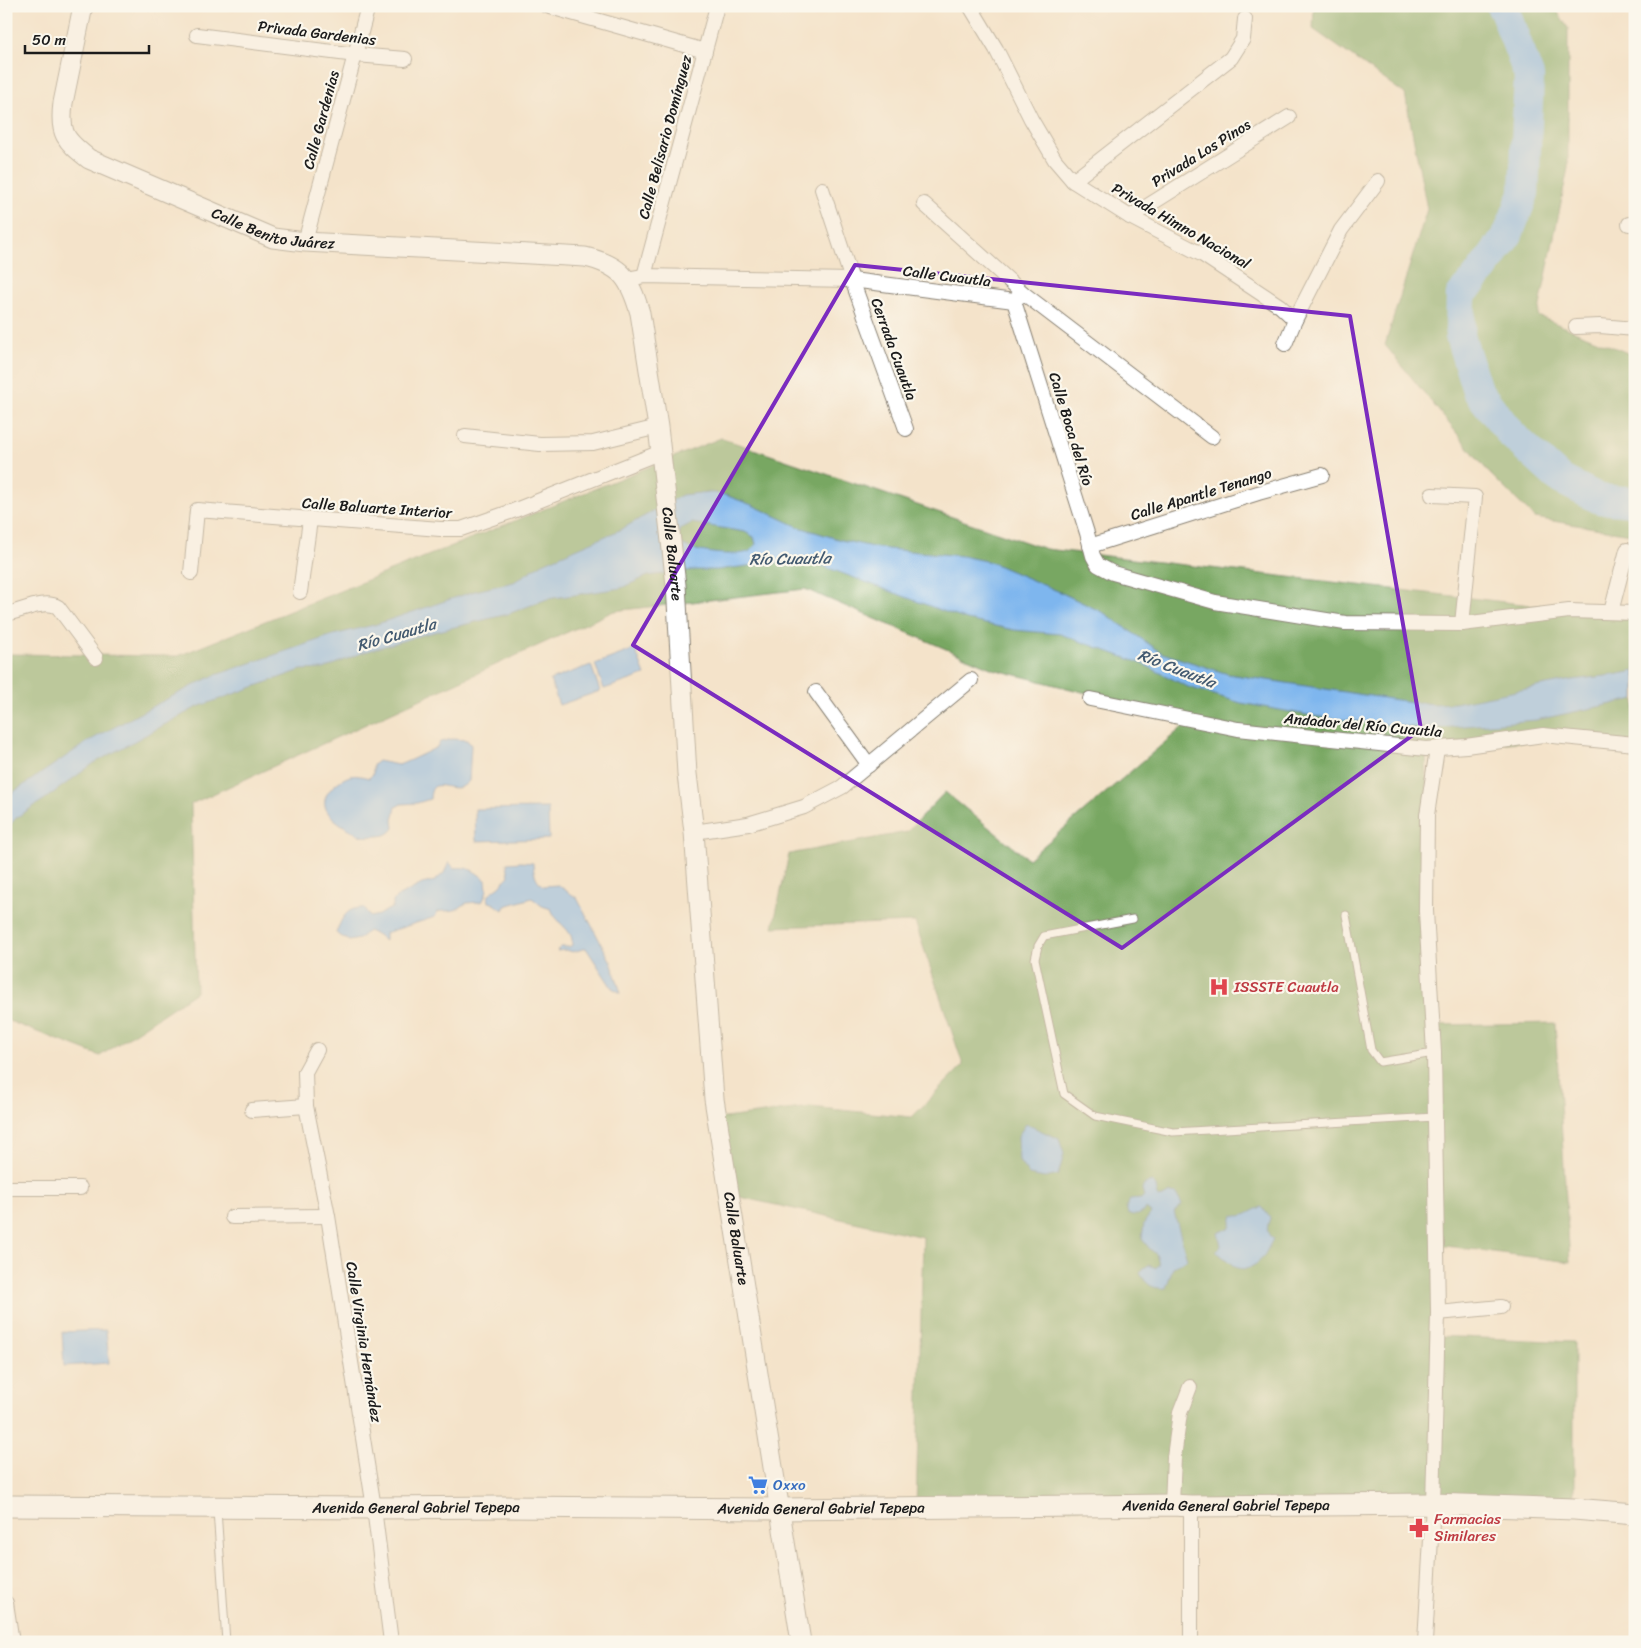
<svg xmlns="http://www.w3.org/2000/svg" width="1641" height="1648" font-family="Sriracha,sans-serif">
<rect width="100%" height="100%" fill="#fbf7ec"/>
<filter id="ink" filterUnits="userSpaceOnUse"><feTurbulence type="fractalNoise" baseFrequency=".02" numOctaves="2"/><feDisplacementMap in="SourceGraphic" scale="10" xChannelSelector="R" yChannelSelector="G"/><feConvolveMatrix kernelMatrix="1 2 1 2 8 2 1 2 1" color-interpolation-filters="sRGB"/></filter>
<filter id="wash" filterUnits="userSpaceOnUse"><feTurbulence type="fractalNoise" baseFrequency=".0096" numOctaves="4" result="noise"/><feDisplacementMap in="SourceGraphic" scale="20" xChannelSelector="R" yChannelSelector="G"/><feGaussianBlur stdDeviation="1.12" result="paint"/><feColorMatrix in="noise" values="0 0 0 0 0 0 0 0 0 0 0 0 0 0 0 0 0 1.4 0 .05"/><feComposite in="paint" operator="in"/></filter>
<g filter="url(#wash)">
<rect width="100%" height="100%" fill="#f4e3ca"/>
<!-- forest -->
<g fill="#78a762" stroke="#4a623f">
<path d="M 1314,6 L 1554,6 L 1568,28 L 1568,168 L 1538,316 L 1635,356 L 1635,535 L 1535,518 L 1490,474 L 1385,345 L 1427,209 L 1405,94 L 1313,29 Z"/>
<path d="M 721,438 L 1046,549 L 1635,617 L 1635,742 L 1575,738 L 1426,749 L 1433,1025 L 1555,1023 L 1570,1262 L 1438,1245 L 1438,1336 L 1574,1342 L 1574,1509 L 916,1508 L 923,1237 L 730,1195 L 717,1119 L 810,1107 L 912,1117 L 963,1065 L 915,922 L 773,927 L 789,854 L 907,832 L 945,792 L 1028,859 L 1191,720 L 993,669 L 805,589 L 614,611 L 191,804 L 196,992 L 100,1056 L 6,1020 L 6,654 L 178,656 Z"/>
</g>
<!-- water -->
<g fill="#7eb6ee" stroke="#4d6985" fill-rule="evenodd">
<path d="M 709,492 L 725,495 L 752,505 L 799,527 L 841,540 L 877,548 L 962,556 L 990,562 L 1060,592 L 1104,613 L 1162,653 L 1228,674 L 1397,700 L 1434,704 L 1455,703 L 1572,680 L 1614,675 L 1635,671 L 1635,699 L 1536,720 L 1440,728 L 1411,727 L 1319,717 L 1241,703 L 1188,687 L 1143,664 L 1060,634 L 1014,630 L 967,620 L 820,565 L 796,562 L 762,564 L 717,570 L 694,570 L 648,576 L 621,588 L 547,599 L 508,614 L 422,635 L 361,653 L 324,669 L 301,670 L 197,707 L 94,763 L 45,799 L 17,817 L 6,829 L 6,797 L 89,741 L 157,704 L 213,676 L 333,635 L 374,625 L 475,591 L 514,582 L 543,563 L 620,530 L 682,495 ZM 692,523 L 745,532 L 754,537 L 756,544 C 754,547 752,550 748,552 C 733,557 683,553 676,538 L 680,529 Z"/>
<path d="M 635,649 L 645,675 L 604,689 L 595,664 Z"/>
<path d="M 591,665 L 600,691 L 559,705 L 550,680 Z"/>
<path d="M 452,739 L 467,740 L 471,745 L 469,781 C 454,800 431,770 430,799 L 417,803 L 401,804 L 396,807 L 393,820 L 394,828 C 392,831 389,834 385,835 C 382,836 365,837 362,836 C 357,835 353,831 349,829 C 328,817 313,803 337,783 C 350,774 354,774 369,778 L 373,774 L 373,765 L 378,761 C 385,762 391,764 398,765 C 401,765 432,750 437,747 L 440,742 Z"/>
<path d="M 548,808 L 549,839 L 476,841 L 475,809 Z"/>
<path d="M 449,862 L 454,868 C 469,866 474,871 486,880 L 487,890 L 483,901 C 478,903 473,902 467,903 C 463,904 461,908 457,909 C 451,912 444,910 437,912 L 435,917 L 385,933 L 385,941 L 378,935 L 368,931 L 359,939 L 349,941 L 336,933 C 342,918 346,907 364,908 L 370,917 L 378,915 L 393,907 L 393,901 L 397,897 L 422,884 L 435,881 L 444,873 Z"/>
<path d="M 521,862 L 533,863 C 533,872 536,880 543,886 L 558,885 L 577,898 L 611,962 L 621,993 L 612,988 L 586,948 L 573,952 L 566,950 L 557,951 L 561,947 L 569,947 L 572,945 C 574,933 564,928 558,920 C 555,917 553,913 551,909 L 542,906 L 532,898 L 505,906 L 503,910 C 498,907 495,903 489,902 L 488,897 C 491,891 495,890 500,886 C 504,882 505,879 509,876 L 507,863 Z"/>
<path d="M 1026,1124 L 1059,1139 L 1064,1154 L 1058,1175 L 1045,1178 L 1029,1175 L 1019,1161 L 1018,1136 Z"/>
<path d="M 1152,1182 L 1156,1186 L 1158,1198 L 1163,1197 L 1170,1193 L 1176,1194 L 1182,1205 L 1174,1212 L 1187,1259 L 1173,1267 L 1166,1288 C 1152,1289 1147,1285 1140,1273 L 1144,1268 L 1149,1265 L 1156,1268 L 1159,1264 L 1156,1254 L 1150,1249 L 1142,1239 L 1144,1223 L 1151,1213 L 1146,1209 C 1140,1215 1136,1217 1128,1213 L 1126,1207 L 1130,1200 L 1141,1199 L 1144,1196 L 1142,1189 L 1145,1184 Z"/>
<path d="M 1262,1207 L 1270,1218 C 1267,1226 1265,1233 1273,1239 C 1263,1257 1263,1263 1243,1270 L 1235,1267 L 1216,1251 L 1221,1245 L 1218,1233 L 1230,1227 L 1233,1215 C 1244,1219 1251,1210 1262,1207 Z"/>
<path d="M 106,1330 L 109,1363 L 64,1366 L 62,1332 Z"/>
</g>
<g fill="none" stroke-linecap="round" stroke-linejoin="round">
<!-- river -->
<path stroke="#7eb6ee" stroke-width="30" d="M 1501,6 L 1505,12 L 1529,76 L 1524,193 L 1508,234 L 1480,273 L 1461,295 L 1460,336 L 1477,390 L 1511,434 L 1560,479 L 1600,499 L 1635,502"/>
</g>
</g>
<g filter="url(#ink)">
<g fill="none" stroke-linecap="round" stroke-linejoin="round">
<defs>
<g id="lane">
<path d="M 1346,915 L 1371,1050 L 1380,1062 L 1434,1053"/>
<path d="M 1133,919 L 1044,936 L 1038,946 L 1035,959 L 1064,1094 L 1095,1116 L 1173,1132 L 1435,1117"/>
<path d="M 217,1510 L 226,1642"/>
</g>
<g id="street">
<path d="M 547,6 L 705,51"/>
<path d="M 970,6 L 996,49 L 1031,119 L 1055,160 L 1073,181 L 1130,217 L 1203,255 L 1280,306 L 1295,320"/>
<path d="M 197,35 L 356,55 L 405,59"/>
<path d="M 1073,181 L 1231,58 L 1243,39 L 1245,19"/>
<path d="M 822,189 L 852,280 L 906,429"/>
<path d="M 924,204 L 1023,293 L 1212,437"/>
<path d="M 1130,217 L 1289,117"/>
<path d="M 1629,224 L 1635,224"/>
<path d="M 305,242 L 368,6"/>
<path d="M 644,276 L 717,6"/>
<path d="M 627,279 L 644,276 L 852,280 L 1014,301 L 1023,293"/>
<path d="M 1014,301 L 1087,533 L 1093,556 L 1098,565 L 1113,573 L 1215,602 L 1345,623 L 1462,624 L 1569,611 L 1635,613"/>
<path d="M 1576,327 L 1600,326 L 1635,329"/>
<path d="M 1285,344 L 1295,320 L 1341,230 L 1378,181"/>
<path d="M 465,436 L 540,444 L 593,443 L 658,427"/>
<path d="M 1432,495 L 1475,497 L 1462,624"/>
<path d="M 1090,546 L 1258,493 L 1322,475"/>
<path d="M 191,573 L 197,510 L 440,529 L 461,529 L 513,511 L 661,452"/>
<path d="M 300,592 L 310,520"/>
<path d="M 1611,612 L 1627,550"/>
<path d="M 6,614 C 22,611 44,599 58,607 L 96,658"/>
<path d="M 816,692 L 869,765"/>
<path d="M 1090,699 L 1238,729 L 1426,749 L 1466,746 L 1543,735 L 1635,744"/>
<path d="M 694,832 L 748,824 L 804,807 L 842,787 L 971,680"/>
<path d="M 317,1050 L 305,1072 L 306,1106 L 328,1216 L 374,1508 L 391,1642"/>
<path d="M 252,1110 L 306,1106"/>
<path d="M 6,1188 L 80,1188"/>
<path d="M 232,1217 L 328,1216"/>
<path d="M 1438,1313 L 1501,1307"/>
<path d="M 1172,1505 L 1174,1457 L 1180,1413 L 1190,1387"/>
<path d="M 1191,1506 L 1191,1642"/>
<path d="M 6,1603 L 12,1642"/>
<path d="M 1425,1642 L 1433,1504 L 1438,1313 L 1434,1053 L 1426,911 L 1427,815 L 1437,749"/>
</g>
<g id="secondary">
<path id="s1" d="M 83,6 L 63,103 C 59,134 65,140 89,159 L 273,238 L 305,242 L 585,257 C 621,265 630,278 640,313 L 658,427 L 676,585 L 687,774 L 694,832 L 714,1099 L 801,1642"/>
</g>
<g id="primary">
<path id="s2" d="M 6,1506 L 374,1508 L 504,1507 L 779,1509 L 1172,1505 L 1191,1506 L 1433,1504 L 1574,1509 L 1635,1514"/>
</g>
</defs>
<!-- lane casing -->
<use href="#lane" stroke="#888073" stroke-width="9"/>
<!-- street casing -->
<use href="#street" stroke="#888073" stroke-width="16"/>
<!-- secondary casing -->
<use href="#secondary" stroke="#888073" stroke-width="21"/>
<!-- primary casing -->
<use href="#primary" stroke="#888073" stroke-width="23"/>
<!-- lane -->
<use href="#lane" stroke="#fff" stroke-width="7"/>
<!-- street -->
<use href="#street" stroke="#fff" stroke-width="14"/>
<!-- secondary -->
<use href="#secondary" stroke="#fff" stroke-width="19"/>
<!-- primary -->
<use href="#primary" stroke="#fff" stroke-width="21"/>
</g>
</g>
<!-- marked area -->
<path d="M0 0H1641V1648H0ZM 855,265 L 1350,316 L 1421,729 L 1122,948 L 633,645 Z" fill="#f4e3ca" fill-opacity=".55" fill-rule="evenodd"/>
<path fill="none" stroke="#7b2cbf" stroke-width="4" stroke-linejoin="round" d="M 855,265 L 1350,316 L 1421,729 L 1122,948 L 633,645 Z"/>
<!-- icons -->
<defs>
<symbol id="hospital-bare" viewBox="-9 -9 18 18"><path d="M-5-5h3v3.5h4V-5h3V5h-3V1.5h-4V5h-3Z" fill="#e0444e" stroke="#fbf7ec" stroke-width="2.5" paint-order="stroke"/></symbol>
<symbol id="supermarket-bare" viewBox="-9 -9 18 18"><path d="M-6-5.5h2.5l.6 2H6L4.5 2H-2.5L-4.4-4H-6ZM-1.5 3.2a1.3 1.3 0 1 0 .1 0ZM3 3.2a1.3 1.3 0 1 0 .1 0Z" fill="#3f7fe0" stroke="#fbf7ec" stroke-width="2.5" paint-order="stroke"/></symbol>
<symbol id="pharmacy-bare" viewBox="-9 -9 18 18"><path d="M-2-6h4v4h4v4h-4v4h-4v-4h-4v-4h4Z" fill="#e0444e" stroke="#fbf7ec" stroke-width="2.5" paint-order="stroke"/></symbol>
</defs>
<g fill-rule="evenodd">
<use href="#hospital-bare" x="1205" y="973" width="28" height="28"/>
<use href="#supermarket-bare" x="744" y="1471" width="28" height="28"/>
<use href="#pharmacy-bare" x="1405" y="1514" width="28" height="28"/>
</g>
<g text-anchor="middle" stroke-width="4.5" stroke-linejoin="round" paint-order="stroke">
<!-- street labels -->
<g font-size="15" fill="#1c1c1c" stroke="#fbf7ec">
<text transform="translate(317 33) rotate(7)" y="5">Privada Gardenias</text>
<text transform="translate(321 120) rotate(-75)" y="5">Calle Gardenias</text>
<text transform="translate(665 137) rotate(-75)" y="5">Calle Belisario Domínguez</text>
<text transform="translate(1201 153) rotate(-32)" y="5">Privada Los Pinos</text>
<text dy="5" stroke="none"><textPath href="#s1" startOffset="364">Calle Benito Juárez</textPath></text>
<text transform="translate(1181 226) rotate(30)" y="5">Privada Himno Nacional</text>
<text transform="translate(947 276) rotate(7)" y="5">Calle Cuautla</text>
<text transform="translate(894 349) rotate(70)" y="5">Cerrada Cuautla</text>
<text transform="translate(1071 429) rotate(73)" y="5">Calle Boca del Río</text>
<text transform="translate(1201 494) rotate(-17)" y="5">Calle Apantle Tenango</text>
<text transform="translate(377 508) rotate(4)" y="5">Calle Baluarte Interior</text>
<text dy="5" stroke="none"><textPath href="#s1" startOffset="1006">Calle Baluarte</textPath></text>
<text transform="translate(1363 725) rotate(5)" y="5">Andador del Río Cuautla</text>
<text dy="5" stroke="none"><textPath href="#s1" startOffset="1694">Calle Baluarte</textPath></text>
<text transform="translate(364 1342) rotate(81)" y="5">Calle Virginia Hernández</text>
<text dy="5" stroke="none"><textPath href="#s2" startOffset="1220">Avenida General Gabriel Tepepa</textPath></text>
<text dy="5" stroke="none"><textPath href="#s2" startOffset="410">Avenida General Gabriel Tepepa</textPath></text>
<text dy="5" stroke="none"><textPath href="#s2" startOffset="815">Avenida General Gabriel Tepepa</textPath></text>
</g>
<!-- health labels -->
<g font-size="15" fill="#be3a42" stroke="#fbf7ec" text-anchor="start">
<text x="1234" y="992">ISSSTE Cuautla</text>
<text x="1434" y="1524">Farmacias<tspan x="1434" dy="17">Similares</tspan></text>
</g>
<!-- shop labels -->
<g font-size="15" fill="#366cbe" stroke="#fbf7ec" text-anchor="start">
<text x="773" y="1490">Oxxo</text>
</g>
<!-- water labels -->
<g font-size="16" font-style="italic" fill="#435a70" stroke="#fbf7ec">
<text transform="translate(790 558) rotate(-1)" y="6">Río Cuautla</text>
<text transform="translate(396 634) rotate(-16)" y="6">Río Cuautla</text>
<text transform="translate(1177 668) rotate(21)" y="6">Río Cuautla</text>
</g>
</g>
<!-- margin -->
<rect width="1641" height="1648" fill="none" stroke="#fbf7ec" stroke-width="25"/>
<!-- scale -->
<path d="M25 45v8h124v-8" fill="none" stroke="#1c1c1c" stroke-width="2.5"/>
<text x="32" y="45" font-size="15" fill="#1c1c1c" stroke="#fbf7ec" stroke-width="4" paint-order="stroke">50 m</text>
</svg>
